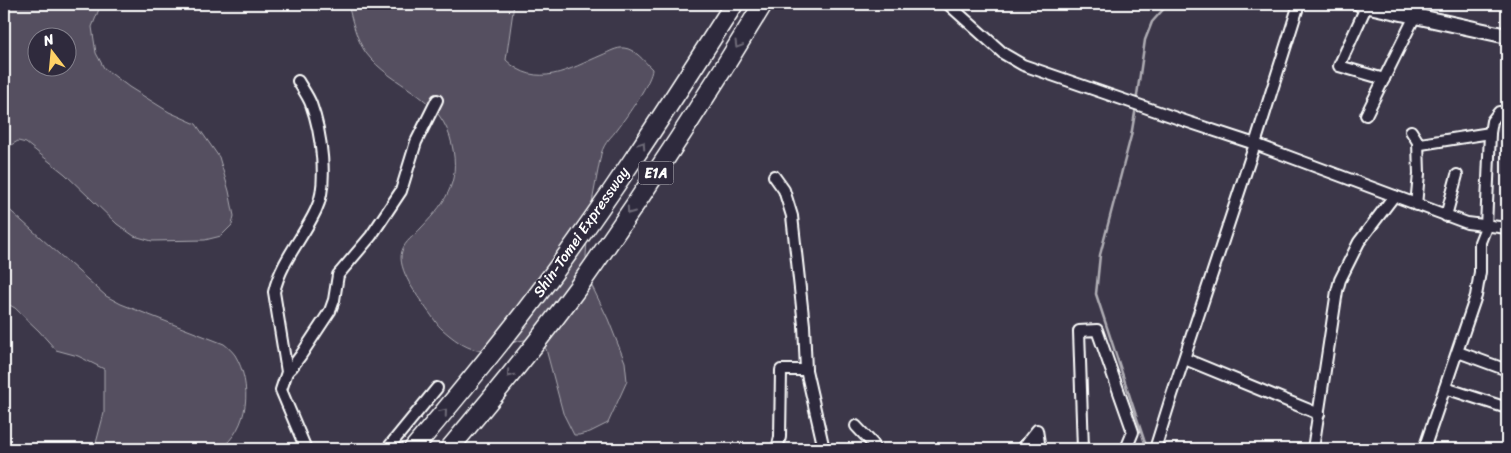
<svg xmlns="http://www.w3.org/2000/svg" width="1511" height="453" font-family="Sriracha,sans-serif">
<rect width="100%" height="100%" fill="#3c3749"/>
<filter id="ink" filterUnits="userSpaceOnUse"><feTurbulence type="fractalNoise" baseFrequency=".02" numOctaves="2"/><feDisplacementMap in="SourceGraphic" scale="10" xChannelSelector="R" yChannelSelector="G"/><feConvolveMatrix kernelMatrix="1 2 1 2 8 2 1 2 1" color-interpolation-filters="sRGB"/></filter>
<g filter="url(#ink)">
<!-- green -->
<g fill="#555060" stroke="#aaa8b0" fill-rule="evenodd">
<path d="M 4,4 L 101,4 L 92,27 L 96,53 L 104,68 L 129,87 L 169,112 L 196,124 L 219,157 L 229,191 L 234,216 L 232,225 L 221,236 L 205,240 L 152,241 L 134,236 L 117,224 L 65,174 L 26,143 L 18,141 L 11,145 L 4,153 ZM 38,38 L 68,38 L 68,68 L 38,68 Z"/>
<path d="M 348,4 L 514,4 L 506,60 C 537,90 569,69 602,55 C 609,52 617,47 624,48 C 635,49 644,61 652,69 C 652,81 627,116 618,128 C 611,138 605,141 601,154 L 588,224 L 586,256 L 591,284 L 608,319 L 625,362 L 627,381 L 608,423 L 590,432 L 579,435 L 574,435 L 563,413 L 546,349 L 540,342 C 535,341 530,339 525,340 C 509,341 493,354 477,350 C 465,348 452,338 442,329 C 437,325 433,317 428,311 C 419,298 396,269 402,251 C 405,241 414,236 421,228 C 449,199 462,178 450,137 C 436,93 392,87 366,53 C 356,39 352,20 348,4 Z"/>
<path d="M 4,205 L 106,296 L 121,304 L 224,344 C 228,347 232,351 235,355 C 253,385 249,428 220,449 L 95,449 L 95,447 L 104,413 L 104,369 L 78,356 L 56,350 L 39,331 L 15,308 L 4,302 Z"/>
</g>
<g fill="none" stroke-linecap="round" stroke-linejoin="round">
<!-- stream -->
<g stroke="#afadb4" stroke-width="2.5">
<path d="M 1136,102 L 1145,40 L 1152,22 L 1168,4"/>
<path d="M 1136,107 L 1131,136 L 1100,255 L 1096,294 L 1147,449"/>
</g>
<defs>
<g id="street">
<path d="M 948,4 L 1004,54 L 1023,65 L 1185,121 L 1255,144 L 1467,223 L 1507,228"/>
<path d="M 1367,5 L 1339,66 L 1384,79"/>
<path d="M 298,81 C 302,88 308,96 311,104 C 321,131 329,184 316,210 C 303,238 281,261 274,292 L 287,372 L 281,390 L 306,449"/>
<path d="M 1366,115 L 1415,16"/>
<path d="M 1411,131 L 1418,142 L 1421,144 L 1490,133"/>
<path d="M 774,176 L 784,190 L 792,216 L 804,325 L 806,370 L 824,449"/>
<path d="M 1416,205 L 1419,174 L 1418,142"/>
<path d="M 1446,216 L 1457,175"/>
<path d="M 1458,352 L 1507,370"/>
<path d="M 1185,359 L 1319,414"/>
<path d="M 287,372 L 292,367 L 301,355 L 330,311 L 334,300 L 338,275 L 371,236 L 401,191 L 416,142 L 437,100"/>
<path d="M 1445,388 L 1507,408"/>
<path d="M 856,426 L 873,444 L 874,449"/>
<path d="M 387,449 L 437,388"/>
<path d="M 777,449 L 780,437 L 781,370 L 806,370"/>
<path d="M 1022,449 L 1037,430 L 1040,449"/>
<path d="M 1083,449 L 1079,331 L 1097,330 L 1133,432 L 1126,449"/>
<path d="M 1155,449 L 1170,401 L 1255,144 L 1299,4"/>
<path d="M 1313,449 L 1337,291 L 1340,280 L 1359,242 L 1394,196"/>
<path d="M 1424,449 L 1476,296 L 1480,272 L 1480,242 L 1486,227 L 1490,133 L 1492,121 L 1499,112 L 1507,113"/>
</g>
<path id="secondary" d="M 1360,4 L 1507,36"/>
<g id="highway">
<path d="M 413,449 C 450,405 487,360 523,314 C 599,215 667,109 734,4"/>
<path d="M 449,449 C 494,396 538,342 579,286 C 644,194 705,100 763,4"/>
</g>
</defs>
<!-- street casing -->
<use href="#street" stroke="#fff" stroke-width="14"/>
<!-- secondary casing -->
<use href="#secondary" stroke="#fff" stroke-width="18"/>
<!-- highway casing -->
<use href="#highway" stroke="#fff" stroke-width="21"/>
<!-- street -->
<use href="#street" stroke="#2f2a3d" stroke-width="10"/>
<!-- secondary -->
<use href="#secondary" stroke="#2f2a3d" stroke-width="14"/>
<!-- highway -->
<use href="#highway" stroke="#2f2a3d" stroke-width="18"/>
</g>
<!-- one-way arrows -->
<defs><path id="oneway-chevron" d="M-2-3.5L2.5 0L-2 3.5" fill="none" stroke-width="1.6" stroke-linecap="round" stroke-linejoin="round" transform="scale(1.25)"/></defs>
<g stroke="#6d6a77">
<use href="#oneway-chevron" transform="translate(738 45) rotate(121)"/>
<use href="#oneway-chevron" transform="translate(642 145) rotate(-56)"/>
<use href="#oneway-chevron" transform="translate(630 211) rotate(125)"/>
<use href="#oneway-chevron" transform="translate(510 374) rotate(129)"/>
<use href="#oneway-chevron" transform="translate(444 412) rotate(-50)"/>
</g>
</g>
<g text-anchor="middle" stroke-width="4" stroke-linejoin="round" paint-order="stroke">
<!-- shield labels -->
<rect fill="#2f2a3d" stroke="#c1bfc5" stroke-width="1" x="638.5" y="161.5" width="35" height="23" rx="4"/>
<g font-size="14" font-weight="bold" fill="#fff">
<text x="656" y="178">E1A</text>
</g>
<!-- street labels -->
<g font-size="15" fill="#fff" stroke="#2f2a3d">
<text transform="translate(581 232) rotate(-55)" y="5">Shin-Tomei Expressway</text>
</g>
</g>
<!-- margin -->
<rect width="1511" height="453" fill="none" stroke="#2f2a3d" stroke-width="20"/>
<rect x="10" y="10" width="1491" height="433" fill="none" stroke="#fff" stroke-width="2" filter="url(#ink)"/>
<!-- north arrow -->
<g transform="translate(52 52) rotate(344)"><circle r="24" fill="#2f2a3d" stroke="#827f8b"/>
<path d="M0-4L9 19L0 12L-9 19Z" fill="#ffd166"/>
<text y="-8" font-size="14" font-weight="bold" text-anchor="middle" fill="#ffffff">N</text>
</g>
</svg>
